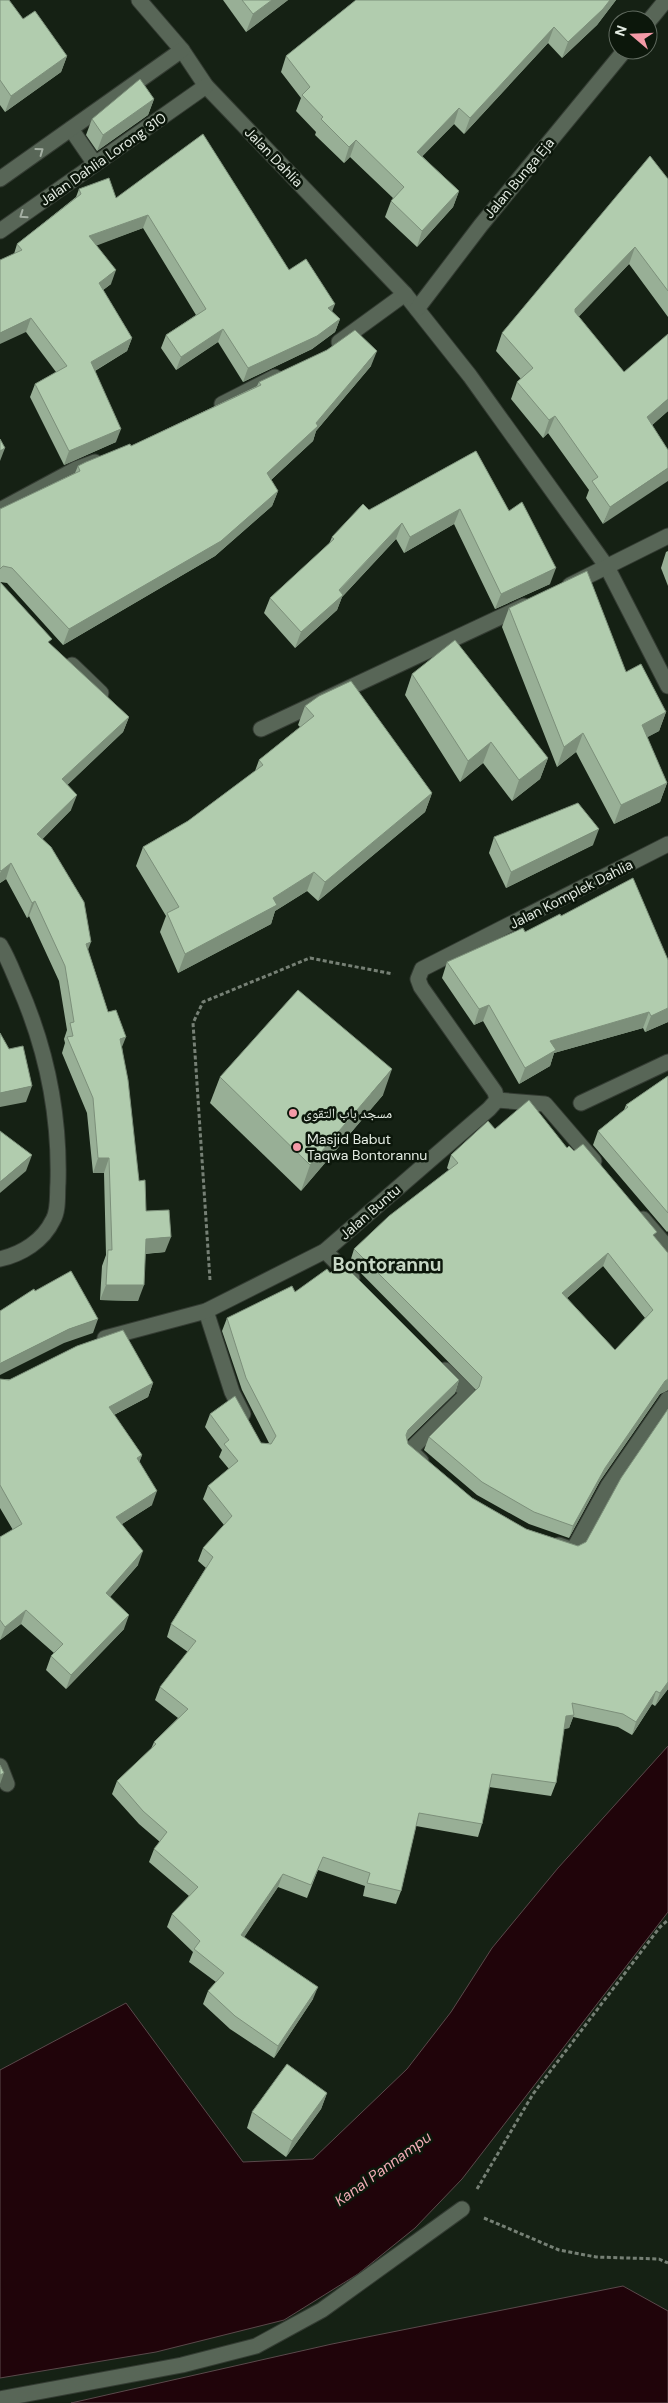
<svg xmlns="http://www.w3.org/2000/svg" width="668" height="2403" font-family="'DM Sans','Noto Naskh Arabic',sans-serif">
<rect width="100%" height="100%" fill="#152114"/>
<!-- water -->
<g fill="#20040a" stroke="#5a494b">
<path d="M 668,1746 L 668,1912 L 462,2179 L 415,2228 L 358,2274 L 284,2320 L 156,2352 L 0,2378 L 0,2070 L 126,2003 L 243,2162 L 313,2159 L 407,2069 L 451,2012 L 492,1948 L 558,1868 Z"/>
<path d="M 623,2286 L 668,2311 L 668,2403 L 71,2403 L 332,2344 Z"/>
</g>
<g fill="none" stroke-linecap="round" stroke-linejoin="round">
<defs>
<g id="street">
<path d="M 139,0 L 182,50 L 206,86 L 405,294 L 470,376 L 607,567 L 668,686"/>
<path d="M 648,22 L 666,0"/>
<path d="M 71,129 L 95,164"/>
<path d="M 0,179 L 182,50"/>
<path d="M 0,231 L 206,86"/>
<path d="M 417,309 L 481,225 L 625,50"/>
<path d="M 339,342 L 405,294"/>
<path d="M 222,404 L 275,377"/>
<path d="M 0,510 L 76,469 L 95,462"/>
<path d="M 570,585 L 668,536"/>
<path d="M 72,665 L 101,693"/>
<path d="M 261,729 L 524,606"/>
<path d="M 0,945 C 8,958 13,972 19,986 C 47,1050 60,1113 58,1183 C 57,1194 59,1210 53,1220 C 43,1241 22,1254 0,1259"/>
<path d="M 497,1100 L 545,1104 L 594,1161"/>
<path d="M 581,1103 L 668,1062"/>
<path d="M 643,1219 L 668,1248"/>
<path d="M 325,1251 L 352,1278"/>
<path d="M 206,1311 L 232,1392 L 243,1414"/>
<path d="M 105,1338 L 206,1311 L 325,1251 L 489,1109 L 497,1100 L 495,1092 L 421,987 L 418,979 L 422,969 L 668,844"/>
<path d="M 421,1461 L 410,1450 L 468,1393 L 445,1370"/>
<path d="M 559,1545 L 573,1550 L 608,1486 L 668,1399"/>
<path d="M 0,1766 L 7,1784"/>
<path d="M 0,2399 L 182,2365 L 256,2346 L 322,2310 L 462,2209"/>
</g>
</defs>
<!-- street casing -->
<use href="#street" stroke="#343c33" stroke-width="17"/>
<!-- path -->
<g stroke="#768075" stroke-width="3" stroke-dasharray="4 2.5" stroke-linecap="butt">
<path d="M 210,1280 L 193,1023 L 203,1002 L 310,958 L 393,974"/>
<path d="M 477,2189 L 533,2094 L 660,1927 L 668,1920"/>
<path d="M 484,2218 L 559,2250 L 596,2257 L 659,2259 L 668,2263"/>
</g>
<!-- street -->
<use href="#street" stroke="#586657" stroke-width="15"/>
</g>
<!-- wall -->
<g fill="#98af96" fill-rule="evenodd">
<path d="M 0,0 L 67,56 L 61,72 L 5,112 L 0,105 Z"/>
<path d="M 223,0 L 288,0 L 246,32 Z"/>
<path d="M 356,0 L 616,0 L 597,25 L 562,58 L 548,43 L 464,134 L 454,124 L 422,156 L 459,191 L 453,207 L 417,247 L 385,217 L 391,201 L 393,198 L 350,157 L 344,163 L 315,135 L 316,132 L 296,111 L 301,98 L 281,72 L 286,56 Z"/>
<path d="M 154,99 L 148,115 L 97,151 L 86,135 L 92,119 Z"/>
<path d="M 668,179 L 668,317 L 629,264 L 578,317 L 624,372 L 668,411 L 652,425 L 603,524 L 586,498 L 589,490 L 548,433 L 543,438 L 511,399 L 517,382 L 521,379 L 496,351 L 502,333 Z"/>
<path d="M 79,189 L 116,198 L 289,270 L 340,319 L 335,332 L 312,349 L 243,382 L 218,342 L 176,370 L 161,348 L 166,335 L 196,315 L 143,228 L 96,245 L 111,284 L 103,290 L 132,338 L 127,351 L 95,371 L 116,442 L 64,465 L 30,397 L 35,384 L 56,372 L 26,332 L 14,254 L 17,244 L 76,197 Z"/>
<path d="M 371,366 L 316,431 L 313,441 L 271,480 L 278,491 L 272,506 L 215,556 L 63,645 L 7,583 L 0,582 L 0,509 L 75,473 L 78,466 L 131,446 L 257,386 L 259,382 Z"/>
<path d="M 476,451 L 509,511 L 550,584 L 495,609 L 454,524 L 404,553 L 396,539 L 342,597 L 337,610 L 295,648 L 264,613 L 270,598 L 329,544 L 332,537 L 369,510 Z"/>
<path d="M 668,551 L 668,586 L 661,568 L 666,552 Z"/>
<path d="M 0,582 L 50,644 L 129,717 L 123,732 L 67,785 L 71,810 L 42,839 L 88,950 L 108,1012 L 122,1047 L 139,1181 L 146,1211 L 165,1252 L 145,1254 L 138,1301 L 100,1300 L 102,1266 L 106,1255 L 104,1173 L 93,1173 L 87,1113 L 62,1053 L 65,1043 L 64,1039 L 67,1030 L 59,981 L 29,916 L 27,918 L 6,879 L 0,883 Z"/>
<path d="M 509,608 L 626,672 L 666,712 L 659,731 L 647,737 L 667,783 L 660,802 L 614,824 L 576,752 L 557,767 L 502,627 Z"/>
<path d="M 412,674 L 548,758 L 540,779 L 512,801 L 483,763 L 460,782 L 405,695 Z"/>
<path d="M 305,706 L 432,793 L 425,812 L 318,901 L 307,891 L 275,911 L 271,924 L 178,973 L 160,932 L 166,916 L 136,866 L 143,847 L 188,821 L 255,771 L 259,760 L 300,727 L 298,725 Z"/>
<path d="M 494,837 L 593,845 L 506,888 L 489,853 Z"/>
<path d="M 561,916 L 668,960 L 668,1022 L 645,1032 L 643,1028 L 554,1053 L 550,1066 L 519,1084 L 483,1021 L 474,1025 L 442,978 L 447,962 L 525,932 Z"/>
<path d="M 668,1076 L 668,1231 L 667,1232 L 593,1145 L 598,1131 L 624,1110 L 626,1105 Z"/>
<path d="M 220,1077 L 383,1095 L 301,1191 L 210,1103 Z"/>
<path d="M 495,1129 L 567,1148 L 574,1151 L 655,1238 L 668,1253 L 668,1390 L 660,1394 L 600,1481 L 569,1538 L 529,1524 L 477,1495 L 424,1450 L 429,1437 L 476,1390 L 350,1262 L 354,1249 L 449,1170 L 447,1168 L 451,1155 ZM 603,1266 L 645,1318 L 615,1350 L 567,1298 Z"/>
<path d="M 330,1273 L 459,1380 L 455,1393 L 407,1440 L 408,1444 L 472,1498 L 526,1529 L 578,1546 L 586,1542 L 668,1409 L 668,1689 L 655,1706 L 652,1704 L 632,1735 L 618,1727 L 573,1717 L 569,1728 L 564,1729 L 556,1783 L 551,1796 L 489,1787 L 482,1824 L 478,1837 L 416,1826 L 401,1891 L 396,1904 L 363,1896 L 365,1886 L 318,1870 L 307,1898 L 278,1887 L 244,1937 L 313,1999 L 274,2058 L 230,2029 L 203,2004 L 208,1991 L 216,1982 L 189,1962 L 193,1952 L 167,1927 L 172,1914 L 189,1896 L 149,1862 L 154,1849 L 160,1842 L 139,1824 L 112,1794 L 117,1781 L 151,1749 L 154,1742 L 178,1718 L 155,1700 L 160,1687 L 188,1652 L 167,1637 L 171,1624 L 206,1568 L 198,1561 L 203,1548 L 224,1525 L 203,1499 L 208,1486 L 229,1469 L 219,1457 L 222,1450 L 205,1427 L 210,1414 L 261,1443 L 269,1443 L 242,1390 L 222,1331 L 227,1318 L 295,1292 Z"/>
<path d="M 0,1379 L 153,1383 L 148,1397 L 114,1415 L 142,1455 L 139,1462 L 152,1505 L 122,1524 L 138,1565 L 110,1597 L 124,1629 L 66,1689 L 46,1670 L 51,1656 L 54,1653 L 21,1624 L 0,1640 L 0,1537 L 13,1530 L 0,1508 Z"/>
<path d="M 327,2093 L 321,2109 L 286,2157 L 247,2128 L 252,2112 Z"/>
</g>
<!-- shaded-wall -->
<g fill="#7c8f7a">
<path d="M 272,0 L 288,0 L 246,32 L 253,14 Z"/>
<path d="M 610,0 L 616,0 L 597,25 L 562,58 L 568,42 Z"/>
<path d="M 554,27 L 548,43 L 464,134 L 470,118 Z"/>
<path d="M 67,56 L 61,72 L 5,112 L 11,96 Z"/>
<path d="M 154,99 L 148,115 L 97,151 L 103,135 Z"/>
<path d="M 459,108 L 454,124 L 411,168 L 417,152 Z"/>
<path d="M 356,140 L 350,157 L 344,163 L 349,147 Z"/>
<path d="M 459,191 L 453,207 L 417,247 L 422,231 Z"/>
<path d="M 148,215 L 143,228 L 85,250 L 89,236 Z"/>
<path d="M 635,247 L 629,264 L 569,327 L 575,309 Z"/>
<path d="M 116,270 L 111,284 L 94,297 L 99,283 Z"/>
<path d="M 335,304 L 330,317 L 328,308 Z"/>
<path d="M 31,318 L 26,332 L 0,344 L 0,333 Z"/>
<path d="M 340,319 L 335,332 L 312,349 L 243,382 L 248,368 Z"/>
<path d="M 223,329 L 218,342 L 176,370 L 181,357 Z"/>
<path d="M 132,338 L 127,351 L 86,376 L 91,362 Z"/>
<path d="M 377,351 L 371,366 L 316,431 L 313,441 L 261,489 L 267,473 L 316,423 Z"/>
<path d="M 668,399 L 668,411 L 641,435 L 647,417 Z"/>
<path d="M 555,416 L 548,433 L 543,438 L 549,420 Z"/>
<path d="M 121,429 L 116,442 L 64,465 L 69,451 Z"/>
<path d="M 5,448 L 0,461 L 0,451 Z"/>
<path d="M 668,468 L 668,481 L 603,524 L 610,507 Z"/>
<path d="M 278,491 L 272,506 L 215,556 L 63,645 L 69,629 Z"/>
<path d="M 460,509 L 454,524 L 404,553 L 410,537 Z"/>
<path d="M 402,523 L 396,539 L 342,597 L 337,610 L 295,648 L 301,632 Z"/>
<path d="M 556,568 L 550,584 L 495,609 L 501,594 Z"/>
<path d="M 666,712 L 659,731 L 635,744 L 642,725 Z"/>
<path d="M 129,717 L 123,732 L 57,795 L 62,779 Z"/>
<path d="M 583,733 L 576,752 L 557,767 L 564,747 Z"/>
<path d="M 491,742 L 483,763 L 460,782 L 468,761 Z"/>
<path d="M 548,758 L 540,779 L 512,801 L 519,780 Z"/>
<path d="M 667,783 L 660,802 L 614,824 L 621,805 Z"/>
<path d="M 432,793 L 425,812 L 318,901 L 325,882 Z"/>
<path d="M 77,795 L 71,810 L 32,850 L 37,834 Z"/>
<path d="M 599,829 L 593,845 L 506,888 L 511,872 Z"/>
<path d="M 11,863 L 6,879 L 0,883 L 0,873 L 1,871 Z"/>
<path d="M 314,872 L 307,891 L 275,911 L 271,924 L 178,973 L 185,954 Z"/>
<path d="M 35,901 L 29,916 L 27,918 L 32,903 Z"/>
<path d="M 91,942 L 85,958 L 86,944 Z"/>
<path d="M 489,1005 L 483,1021 L 474,1025 L 479,1009 Z"/>
<path d="M 668,1008 L 668,1022 L 645,1032 L 651,1016 Z"/>
<path d="M 649,1012 L 643,1028 L 554,1053 L 550,1066 L 519,1084 L 525,1068 L 550,1041 Z"/>
<path d="M 126,1037 L 120,1052 L 120,1039 Z"/>
<path d="M 392,1069 L 383,1095 L 301,1191 L 310,1165 Z"/>
<path d="M 32,1086 L 26,1102 L 0,1107 L 0,1093 Z"/>
<path d="M 32,1155 L 26,1171 L 0,1193 L 0,1182 Z"/>
<path d="M 98,1158 L 109,1158 L 104,1173 L 93,1173 Z"/>
<path d="M 171,1237 L 165,1252 L 140,1254 L 146,1239 Z"/>
<path d="M 608,1253 L 603,1266 L 558,1306 L 562,1293 Z"/>
<path d="M 106,1285 L 144,1285 L 138,1301 L 100,1300 Z"/>
<path d="M 98,1319 L 93,1333 L 64,1343 L 0,1375 L 0,1364 L 1,1363 L 69,1329 Z"/>
<path d="M 668,1379 L 668,1390 L 660,1394 L 600,1481 L 569,1538 L 573,1526 L 605,1468 L 665,1381 Z"/>
<path d="M 459,1380 L 455,1393 L 403,1443 L 406,1435 L 408,1430 Z"/>
<path d="M 153,1383 L 148,1397 L 104,1420 L 109,1407 Z"/>
<path d="M 142,1455 L 137,1469 L 137,1458 Z"/>
<path d="M 157,1491 L 152,1505 L 111,1531 L 116,1517 Z"/>
<path d="M 143,1551 L 138,1565 L 101,1607 L 106,1593 Z"/>
<path d="M 26,1610 L 21,1624 L 0,1640 L 5,1627 Z"/>
<path d="M 129,1615 L 124,1629 L 66,1689 L 71,1675 Z"/>
<path d="M 668,1682 L 668,1689 L 655,1706 L 660,1693 Z"/>
<path d="M 656,1691 L 652,1704 L 632,1735 L 636,1722 Z"/>
<path d="M 574,1715 L 569,1728 L 561,1729 L 566,1716 Z"/>
<path d="M 4,1773 L 0,1784 L 0,1775 Z"/>
<path d="M 283,1874 L 278,1887 L 237,1948 L 241,1935 Z"/>
<path d="M 318,1987 L 313,1999 L 274,2058 L 278,2046 Z"/>
<path d="M 327,2093 L 321,2109 L 286,2157 L 292,2141 Z"/>
</g>
<!-- building -->
<g fill="#b1ccae" stroke="#7c8f7a" fill-rule="evenodd">
<path d="M 0,0 L 9,0 L 23,19 L 35,11 L 67,56 L 11,96 L 0,80 Z"/>
<path d="M 242,0 L 272,0 L 253,14 Z"/>
<path d="M 356,0 L 610,0 L 603,9 L 568,42 L 554,27 L 470,118 L 459,108 L 417,152 L 459,191 L 422,231 L 391,201 L 404,187 L 356,140 L 349,147 L 321,119 L 323,117 L 302,95 L 310,87 L 286,56 Z"/>
<path d="M 140,79 L 154,99 L 103,135 L 92,119 Z"/>
<path d="M 203,134 L 289,270 L 306,259 L 335,304 L 328,308 L 340,319 L 317,336 L 248,368 L 223,329 L 181,357 L 166,335 L 206,309 L 148,215 L 89,236 L 116,270 L 99,283 L 132,338 L 91,362 L 121,429 L 69,451 L 35,384 L 67,366 L 31,318 L 0,333 L 0,260 L 22,250 L 17,244 L 81,194 L 79,189 L 109,178 L 116,198 Z"/>
<path d="M 650,156 L 668,179 L 668,291 L 635,247 L 575,309 L 575,312 L 624,372 L 668,334 L 668,399 L 647,417 L 668,450 L 668,468 L 610,507 L 592,481 L 598,477 L 555,416 L 549,420 L 517,382 L 533,368 L 502,333 Z"/>
<path d="M 355,330 L 377,351 L 316,423 L 318,426 L 267,473 L 278,491 L 221,541 L 69,629 L 12,568 L 3,566 L 0,569 L 0,509 L 80,471 L 78,466 L 86,462 L 130,444 L 131,446 L 261,385 L 259,382 L 327,350 Z"/>
<path d="M 0,439 L 5,448 L 0,451 Z"/>
<path d="M 476,451 L 509,511 L 522,502 L 556,568 L 501,594 L 460,509 L 410,537 L 402,523 L 339,590 L 343,595 L 301,632 L 270,598 L 334,539 L 332,537 L 363,504 L 369,510 Z"/>
<path d="M 587,571 L 626,672 L 641,664 L 666,712 L 642,725 L 667,783 L 621,805 L 583,733 L 564,747 L 509,608 Z"/>
<path d="M 0,582 L 52,639 L 48,642 L 129,717 L 62,779 L 77,795 L 37,834 L 51,847 L 84,902 L 91,942 L 86,944 L 108,1012 L 116,1010 L 126,1037 L 120,1039 L 128,1080 L 139,1181 L 145,1180 L 146,1211 L 169,1210 L 171,1237 L 146,1239 L 144,1285 L 106,1285 L 108,1250 L 112,1250 L 109,1158 L 98,1158 L 93,1098 L 67,1037 L 73,1036 L 70,1023 L 74,1022 L 65,966 L 35,901 L 32,903 L 11,863 L 1,871 L 0,870 Z"/>
<path d="M 455,640 L 548,758 L 519,780 L 491,742 L 468,761 L 412,674 Z"/>
<path d="M 351,681 L 432,793 L 325,882 L 314,872 L 273,898 L 277,905 L 185,954 L 167,913 L 179,907 L 143,847 L 188,821 L 263,765 L 259,760 L 314,716 L 305,706 L 319,696 Z"/>
<path d="M 578,803 L 599,829 L 511,872 L 494,837 Z"/>
<path d="M 633,878 L 668,960 L 668,1008 L 651,1016 L 649,1012 L 550,1041 L 556,1050 L 525,1068 L 489,1005 L 479,1009 L 447,962 L 523,928 L 525,932 L 560,914 L 561,916 Z"/>
<path d="M 298,990 L 392,1069 L 310,1165 L 220,1077 Z"/>
<path d="M 0,1033 L 9,1049 L 23,1046 L 32,1086 L 0,1093 Z"/>
<path d="M 668,1076 L 668,1213 L 598,1131 L 628,1107 L 626,1105 Z"/>
<path d="M 529,1100 L 567,1148 L 569,1146 L 574,1151 L 583,1144 L 657,1232 L 653,1235 L 668,1253 L 668,1379 L 665,1381 L 605,1468 L 573,1526 L 534,1512 L 482,1482 L 429,1437 L 479,1387 L 482,1377 L 354,1249 L 389,1216 L 458,1163 L 451,1155 L 488,1121 L 495,1129 ZM 608,1253 L 653,1310 L 615,1350 L 562,1293 Z"/>
<path d="M 0,1131 L 32,1155 L 0,1182 Z"/>
<path d="M 341,1262 L 459,1380 L 408,1430 L 406,1435 L 408,1444 L 472,1498 L 526,1529 L 578,1546 L 586,1542 L 621,1478 L 668,1409 L 668,1682 L 660,1693 L 656,1691 L 636,1722 L 623,1714 L 572,1703 L 574,1715 L 566,1716 L 556,1783 L 492,1774 L 482,1824 L 419,1813 L 401,1891 L 367,1883 L 370,1873 L 323,1857 L 311,1885 L 283,1874 L 241,1935 L 318,1987 L 278,2046 L 235,2016 L 208,1991 L 224,1973 L 194,1949 L 200,1941 L 172,1914 L 198,1887 L 154,1849 L 167,1832 L 143,1811 L 117,1781 L 156,1744 L 154,1742 L 188,1709 L 160,1687 L 196,1641 L 171,1624 L 213,1557 L 203,1548 L 232,1516 L 208,1486 L 238,1461 L 224,1444 L 229,1440 L 210,1414 L 235,1396 L 261,1443 L 271,1444 L 276,1436 L 246,1378 L 227,1318 L 292,1286 L 295,1292 L 327,1269 L 330,1273 Z"/>
<path d="M 71,1271 L 98,1319 L 69,1329 L 1,1363 L 0,1364 L 0,1311 L 34,1289 L 35,1291 Z"/>
<path d="M 123,1330 L 153,1383 L 109,1407 L 142,1455 L 137,1458 L 157,1491 L 116,1517 L 143,1551 L 106,1593 L 129,1615 L 71,1675 L 51,1656 L 63,1644 L 26,1610 L 5,1627 L 0,1620 L 0,1537 L 22,1524 L 0,1485 L 0,1379 L 9,1380 L 77,1346 Z"/>
<path d="M 0,1765 L 4,1773 L 0,1775 Z"/>
<path d="M 287,2064 L 327,2093 L 292,2141 L 252,2112 Z"/>
</g>
<!-- one-way arrows -->
<defs><path id="oneway-chevron" d="M-2-3.5L2.5 0L-2 3.5" fill="none" stroke-width="1.6" stroke-linecap="round" stroke-linejoin="round" transform="scale(1.25)"/></defs>
<g stroke="#a4afa3">
<use href="#oneway-chevron" transform="translate(40 151) rotate(-36)"/>
<use href="#oneway-chevron" transform="translate(23 215) rotate(145)"/>
</g>
<!-- markers -->
<g fill="#f49aa7" stroke="#0c170b" stroke-width="2">
<circle cx="293" cy="1113" r="5"/>
<circle cx="297" cy="1147" r="5"/>
</g>
<g text-anchor="middle" stroke-width="5" stroke-linejoin="round" paint-order="stroke">
<!-- street labels -->
<g font-size="14" fill="#e3ebe2" stroke="#0c170b">
<text transform="translate(274 157) rotate(46)" y="5">Jalan Dahlia</text>
<text transform="translate(103 159) rotate(-35)" y="5">Jalan Dahlia Lorong 310</text>
<text transform="translate(519 178) rotate(-50)" y="5">Jalan Bunga Eja</text>
<text transform="translate(571 894) rotate(-27)" y="5">Jalan Komplek Dahlia</text>
<text transform="translate(370 1212) rotate(-41)" y="5">Jalan Buntu</text>
</g>
<!-- poi labels -->
<g font-size="14" fill="#e3ebe2" stroke="#0c170b" text-anchor="start">
<text x="303" y="1118">مسجد باب التقوى</text>
<text x="307" y="1144">Masjid Babut<tspan x="307" dy="16">Taqwa Bontorannu</tspan></text>
</g>
<!-- water labels -->
<g font-size="15" font-style="italic" fill="#f1adb6" stroke="#0c170b">
<text transform="translate(383 2169) rotate(-36)" y="5">Kanal Pannampu</text>
</g>
<!-- district labels -->
<g font-size="19" font-weight="bold" fill="#c7d7c5" stroke="#0c170b">
<text x="387" y="1271">Bontorannu</text>
</g>
</g>
<!-- north arrow -->
<g transform="translate(633 35) rotate(289)"><circle r="24" fill="#0c170b" stroke="#626c61"/>
<path d="M0-4L9 19L0 12L-9 19Z" fill="#f49aa7"/>
<text y="-8" font-size="14" font-weight="bold" text-anchor="middle" fill="#e3ebe2">N</text>
</g>
</svg>
